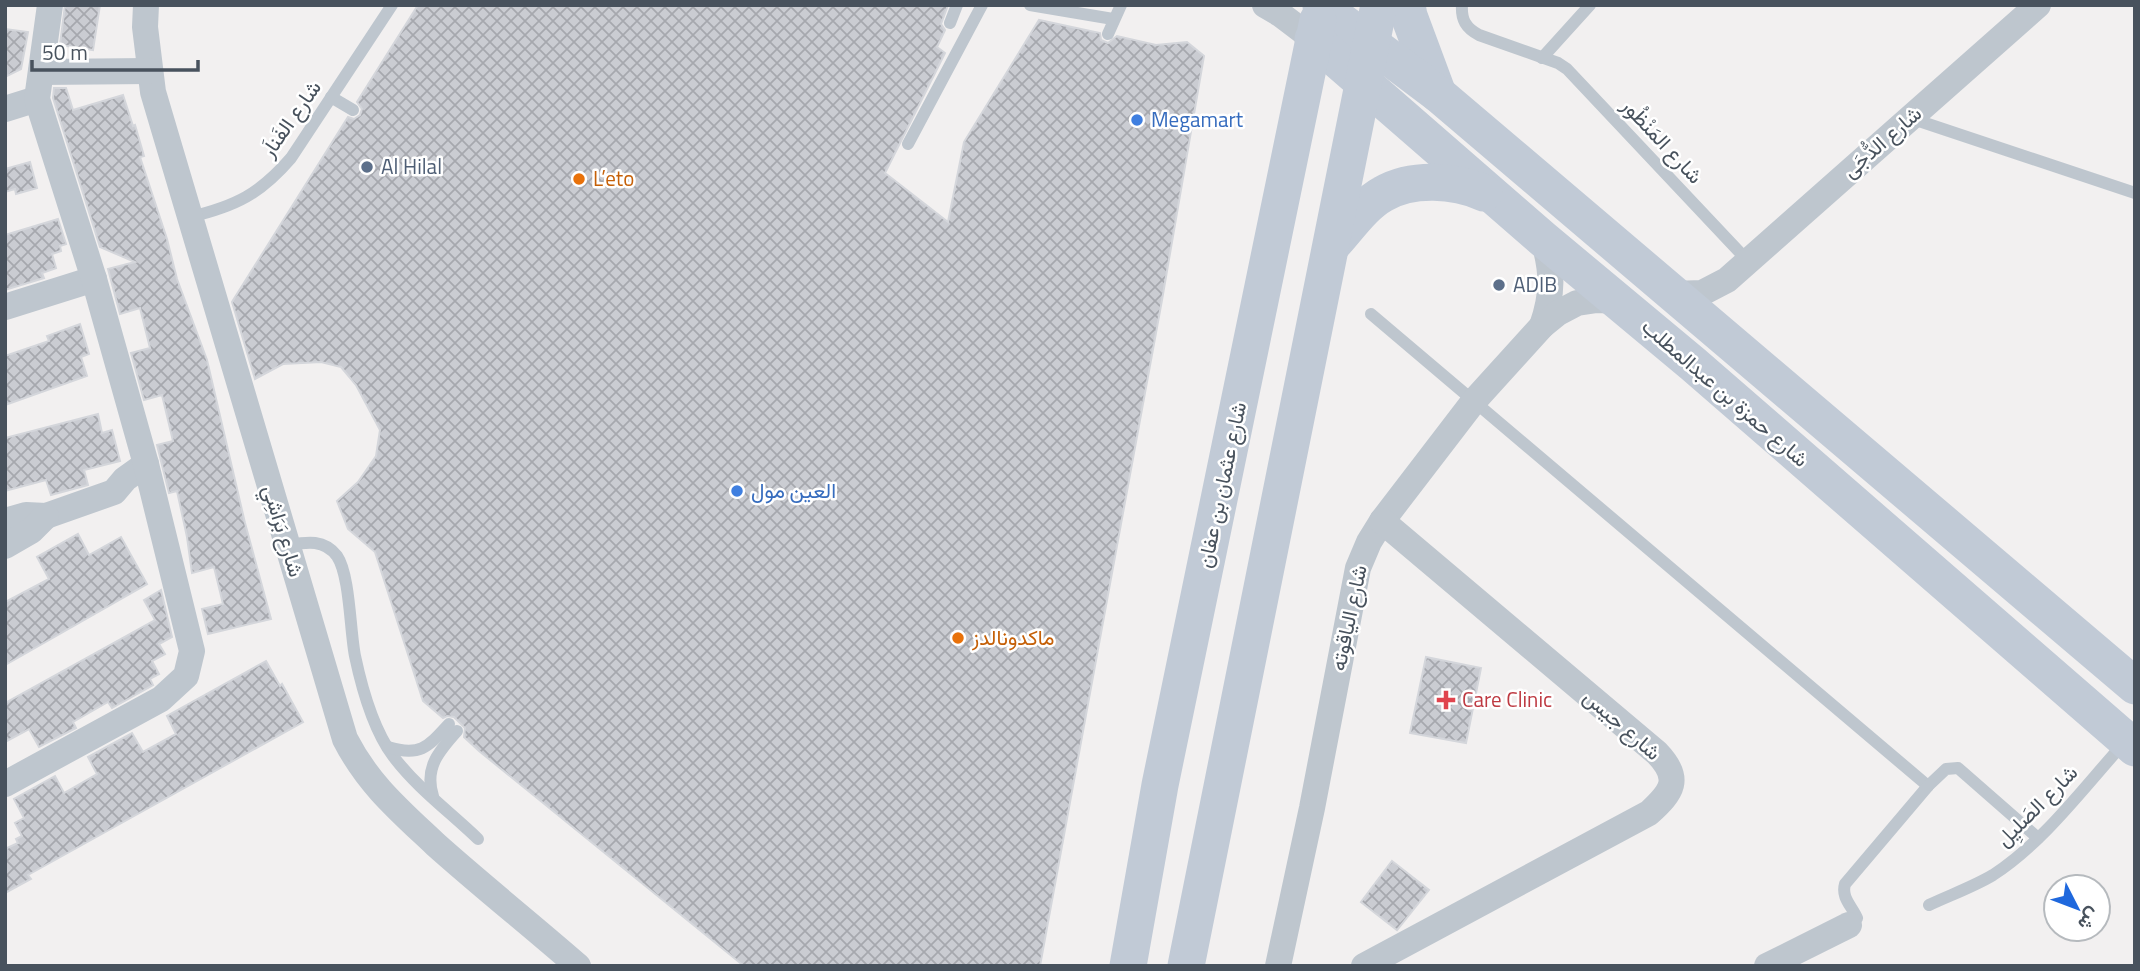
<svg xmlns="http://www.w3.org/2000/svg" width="2140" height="971" font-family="'Titillium Web',Vazirmatn,sans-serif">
<defs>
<pattern id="building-cross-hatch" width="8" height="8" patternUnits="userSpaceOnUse" patternTransform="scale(1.75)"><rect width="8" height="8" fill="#caccd2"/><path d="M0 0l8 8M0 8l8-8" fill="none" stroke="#a6a8ae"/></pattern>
</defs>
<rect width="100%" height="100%" fill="#f2f0f0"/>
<!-- building -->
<g fill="url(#building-cross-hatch)" stroke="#d4d6db" stroke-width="2">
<path d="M 65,5 L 100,5 L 93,50 L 60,45 Z"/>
<path d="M 418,5 L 948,5 L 941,24 L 945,30 L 937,47 L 945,53 L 885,173 L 948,222 L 964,142 L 1039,20 L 1100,33 L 1101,40 L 1108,43 L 1117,36 L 1156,45 L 1187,42 L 1204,56 L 1162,300 L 1040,966 L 744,966 L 479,751 L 464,737 L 465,728 L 454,717 L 447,716 L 443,718 L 423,701 L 375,552 L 348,529 L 337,501 L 358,482 L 376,456 L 380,430 L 356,385 L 341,367 L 321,362 L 283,364 L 255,379 L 232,302 L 348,117 L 354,119 L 360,115 L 362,109 L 357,102 Z"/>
<path d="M 5,29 L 28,32 L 21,69 L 5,77 Z"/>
<path d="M 54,88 L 66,88 L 73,110 L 123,95 L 133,126 L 135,125 L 144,156 L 140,157 L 167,239 L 177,279 L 207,360 L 245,523 L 271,619 L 208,634 L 202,609 L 223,604 L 214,567 L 192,573 L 187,537 L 177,491 L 169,493 L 157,445 L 173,441 L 162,395 L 144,400 L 131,353 L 150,348 L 140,308 L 120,314 L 108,269 L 135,262 L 100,247 L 53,98 Z"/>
<path d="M 30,162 L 37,188 L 16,194 L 15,189 L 5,192 L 5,169 Z"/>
<path d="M 58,219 L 66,244 L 60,246 L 61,251 L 52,254 L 56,268 L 42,273 L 44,278 L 5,290 L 5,235 Z"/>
<path d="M 80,324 L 89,354 L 81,357 L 87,376 L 5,405 L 5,356 L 49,341 L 47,336 Z"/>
<path d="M 98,414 L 102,433 L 112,430 L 120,461 L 84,470 L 88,485 L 51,495 L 46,480 L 5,491 L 5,438 Z"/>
<path d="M 78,534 L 89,555 L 121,537 L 147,584 L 5,665 L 5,602 L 49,579 L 37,557 Z"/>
<path d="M 161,590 L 172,637 L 159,644 L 165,654 L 152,661 L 159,674 L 150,679 L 153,685 L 112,708 L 108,702 L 73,722 L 76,728 L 39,747 L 29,729 L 5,742 L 5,703 L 155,620 L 144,600 Z"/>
<path d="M 1426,657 L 1481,668 L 1466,743 L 1410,733 Z"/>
<path d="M 266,661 L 280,686 L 282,684 L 303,722 L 28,875 L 31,879 L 5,893 L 5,849 L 18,843 L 16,839 L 22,836 L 15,823 L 24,818 L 14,799 L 55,776 L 64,793 L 97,774 L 88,757 L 132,733 L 143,752 L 176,734 L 167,716 Z"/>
<path d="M 1392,861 L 1429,890 L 1397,930 L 1361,902 Z"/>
</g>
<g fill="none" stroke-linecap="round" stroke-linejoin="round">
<!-- lane -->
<g stroke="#bec6ce" stroke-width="12">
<path d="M 1030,5 L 1113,19"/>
<path d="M 1462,5 C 1461,20 1466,28 1479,35 L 1558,63 L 1567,69 L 1747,260"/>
<path d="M 950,23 L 957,5"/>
<path d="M 1108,34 L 1121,5"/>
<path d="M 1542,58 L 1590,5"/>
<path d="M 331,97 L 353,110"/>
<path d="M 1910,118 L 2135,193"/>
<path d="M 908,144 L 982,5"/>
<path d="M 190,217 C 236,206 260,194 291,158 L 392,5"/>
<path d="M 1371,314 L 1928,786"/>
<path d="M 288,545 C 307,542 324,539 337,556 C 350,575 350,631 355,656 C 362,689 373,729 393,756 C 417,788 450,812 478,839"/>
<path d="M 388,747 C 420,757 428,747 449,724"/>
<path d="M 433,796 C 424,768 439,751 457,731"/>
<path d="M 1929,905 C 1950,895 1973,887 1993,875 C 2043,843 2084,787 2124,743"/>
<path d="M 1849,924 L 1857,918 C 1852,906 1841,898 1845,884 L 1928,786 L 1946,769 L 1958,768 L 2038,838"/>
</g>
<!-- street -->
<g stroke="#bec6ce" stroke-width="26">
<path d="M 146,5 L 145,27 L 153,92 L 345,739 C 368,784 399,810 435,844 C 482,886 531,925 578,966"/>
<path d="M 1265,5 L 1280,14 L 1313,39"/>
<path d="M 41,72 L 149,71"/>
<path d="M 5,109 L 37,99"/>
<path d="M 1673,294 L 1702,293 L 1727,280 L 2038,5"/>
<path d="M 5,307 L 94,279"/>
<path d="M 1542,326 C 1553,295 1553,271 1543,239"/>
<path d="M 5,521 L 26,515 L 46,516 L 114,492 L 125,479 L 146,464"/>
<path d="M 5,546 L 31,531 L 46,516"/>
<path d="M 5,784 L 161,699 L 186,676 L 192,651 L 146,464 L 94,279 L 37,99 L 50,5"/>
<path d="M 1278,966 L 1312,808 L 1358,568 L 1369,542 L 1382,521 L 1474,401 L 1542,326 L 1558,313 L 1577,303 L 1597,300 L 1618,301"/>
<path d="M 1364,966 L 1649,813 C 1672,792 1682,779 1657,753 L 1382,521"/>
<path d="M 1767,966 L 1849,925"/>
</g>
<!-- secondary -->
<g stroke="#c1cad6" stroke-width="37">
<path d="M 1407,5 L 1409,16 L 1438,94"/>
<path d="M 1321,6 L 1438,94 L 2135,686"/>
<path d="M 1313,39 L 1543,239 L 1693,364 L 2135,748"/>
<path d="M 1333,244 C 1348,228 1363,205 1383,194 C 1412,177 1455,180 1484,193"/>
<path d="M 1128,966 L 1160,785 L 1318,20"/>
<path d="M 1186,966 L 1379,5"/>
</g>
</g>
<!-- markers -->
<g fill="#3f7fe0" stroke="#fff" stroke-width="2.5">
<circle cx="1137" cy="120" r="7"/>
<circle cx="737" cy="491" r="7"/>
</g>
<g fill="#5c6f8a" stroke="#fff" stroke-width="2.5">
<circle cx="367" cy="167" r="7"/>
<circle cx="1499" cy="285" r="7"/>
</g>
<g fill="#e8710a" stroke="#fff" stroke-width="2.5">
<circle cx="579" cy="179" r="7"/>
<circle cx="958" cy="638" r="7"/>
</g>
<path fill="#e0444e" stroke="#fff" stroke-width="2.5" d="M1442.5 689.5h7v7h7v7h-7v7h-7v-7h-7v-7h7z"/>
<g text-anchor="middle" stroke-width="5" stroke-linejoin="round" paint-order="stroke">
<!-- street labels -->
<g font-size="21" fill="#48525d" stroke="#fff">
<text transform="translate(291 119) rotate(-55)" y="7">شارع الفَناَر</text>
<text transform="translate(1662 141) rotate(47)" y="7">شارع المَنْظُور</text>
<text transform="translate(1882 142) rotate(-41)" y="7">شارع الدُّجَى</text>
<text transform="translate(1725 393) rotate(41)" y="7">شارع حمزة بن عبدالمطلب</text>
<text transform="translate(1222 485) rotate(-78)" y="7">شارع عثمان بن عفان</text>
<text transform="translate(283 531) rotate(73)" y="7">شارع بَرَاشِي</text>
<text transform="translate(1349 618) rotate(-78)" y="7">شارع الياقوته</text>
<text transform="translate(1622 725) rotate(41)" y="7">شارع جيس</text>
<text transform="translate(2037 806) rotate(-45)" y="7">شارع الصَليِل</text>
</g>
<!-- shop labels -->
<g font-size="21" fill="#366cbe" stroke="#fff" text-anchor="start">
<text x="1151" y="127">Megamart</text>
<text x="751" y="498">العين مول</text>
</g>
<!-- service labels -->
<g font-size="21" fill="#4e5e75" stroke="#fff" text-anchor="start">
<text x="381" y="174">Al Hilal</text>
<text x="1513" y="292">ADIB</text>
</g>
<!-- food labels -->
<g font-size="21" fill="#c56008" stroke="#fff" text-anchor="start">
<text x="593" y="186">L’eto</text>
<text x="972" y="645">ماكدونالدز</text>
</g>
<!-- health labels -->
<g font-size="21" fill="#be3a42" stroke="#fff" text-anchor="start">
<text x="1462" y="707">Care Clinic</text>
</g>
</g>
<!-- border -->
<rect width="2140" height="971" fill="none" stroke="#48525d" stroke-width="14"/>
<!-- north arrow -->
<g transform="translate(2077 908) rotate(132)"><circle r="33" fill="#ffffff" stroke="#b6babe" stroke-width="2"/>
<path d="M0-5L12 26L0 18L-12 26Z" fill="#1f68dd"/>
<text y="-10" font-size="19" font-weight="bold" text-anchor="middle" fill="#48525d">ش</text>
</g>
<!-- scale -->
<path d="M32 60v10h166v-10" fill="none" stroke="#48525d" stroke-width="3.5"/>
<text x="42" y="60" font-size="21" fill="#48525d" stroke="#ffffff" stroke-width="5" paint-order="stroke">50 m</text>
</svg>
